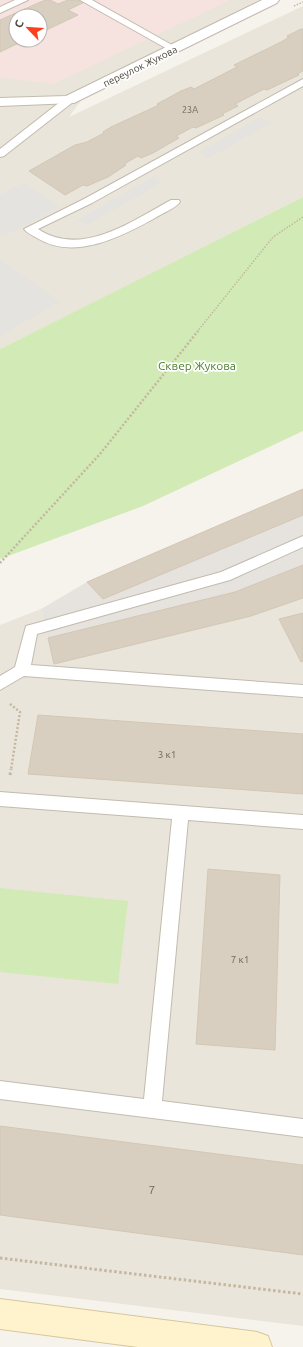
<svg xmlns="http://www.w3.org/2000/svg" width="303" height="1347" font-family="Ubuntu,sans-serif">
<rect width="100%" height="100%" fill="#f6f3ec"/>
<!-- residential -->
<g fill="#eae5da" fill-rule="evenodd">
<path d="M 0,0 L 259,0 L 93,84 L 69,117 L 303,6 L 303,197 L 0,349 ZM 16,16 L 40,16 L 40,40 L 16,40 Z"/>
<path d="M 303,598 L 303,1326 L 0,1289 L 0,625 L 41,609 L 54,664 L 251,616 Z"/>
</g>
<!-- industrial -->
<path fill="#e6e2dd" d="M 303,489 L 303,598 L 251,616 L 54,664 L 41,609 L 87,582 Z"/>
<!-- medical -->
<path fill="#f6e3e0" fill-rule="evenodd" d="M 0,0 L 230,0 L 53,84 L 0,77 ZM 16,16 L 40,16 L 40,40 L 16,40 Z"/>
<!-- green -->
<g fill="#d2eab5">
<path d="M 303,197 L 303,431 L 143,506 L 0,559 L 0,349 Z"/>
<path d="M 0,888 L 128,901 L 118,984 L 0,972 Z"/>
</g>
<!-- parking -->
<g fill="#e5e3e0">
<path d="M 260,117 L 271,123 L 209,158 L 199,152 Z"/>
<path d="M 153,177 L 162,183 L 86,225 L 77,220 Z"/>
<path d="M 23,183 L 59,207 L 5,236 L 0,233 L 0,195 Z"/>
<path d="M 0,259 L 60,302 L 0,336 Z"/>
</g>
<!-- building -->
<g fill="#d8cfc1" stroke="#d3c7b4">
<path d="M 45,0 L 50,0 L 58,4 L 68,0 L 89,0 L 68,10 L 78,15 L 40,33 L 40,16 L 16,16 L 16,40 L 25,40 L 0,52 L 0,20 Z"/>
<path d="M 301,29 L 303,29 L 303,71 L 297,74 L 299,75 L 267,90 L 264,89 L 235,104 L 238,106 L 222,114 L 224,115 L 196,128 L 193,127 L 176,136 L 179,138 L 153,153 L 141,158 L 138,156 L 124,164 L 126,165 L 108,177 L 87,186 L 83,185 L 65,195 L 29,171 L 75,145 L 87,142 L 104,133 L 103,132 L 111,127 L 159,105 L 157,104 L 181,91 L 191,87 L 194,89 L 237,67 L 234,65 L 283,41 L 289,37 L 287,36 Z"/>
<path d="M 303,489 L 303,515 L 103,599 L 87,582 Z"/>
<path d="M 303,565 L 303,598 L 251,616 L 54,664 L 48,638 L 235,592 Z"/>
<path d="M 303,613 L 303,661 L 301,662 L 279,619 Z"/>
<path d="M 38,715 L 303,734 L 303,794 L 28,774 Z"/>
<path d="M 208,869 L 280,875 L 275,1050 L 196,1044 Z"/>
<path d="M 0,1126 L 303,1165 L 303,1255 L 0,1215 Z"/>
</g>
<g fill="none" stroke-linecap="round" stroke-linejoin="round">
<defs>
<g id="lane">
<path d="M 15,0 L 28,0 L 0,13 L 0,7 Z"/>
<path d="M 80,0 L 92,0 L 179,49 L 174,52 L 171,51 Z"/>
<path d="M 303,79 L 303,86 L 92,203 L 38,229 C 82,258 132,221 171,200 L 179,200 L 180,202 C 175,209 162,213 155,218 C 121,237 74,261 37,238 C 32,235 27,233 24,229 L 84,199 Z"/>
<path d="M 69,97 L 73,98 L 74,100 L 73,102 L 4,156 L 0,157 L 0,149 L 65,98 Z"/>
<path d="M 303,536 L 303,547 L 230,580 L 37,634 L 31,665 L 303,685 L 303,697 L 24,676 L 0,690 L 0,676 L 15,667 L 26,626 L 221,572 Z"/>
<path d="M 0,792 L 303,815 L 303,829 L 188,820 L 162,1101 L 303,1119 L 303,1137 L 0,1099 L 0,1081 L 144,1099 L 172,819 L 0,806 Z"/>
</g>
<path id="street" d="M 262,0 L 279,0 L 277,3 L 74,103 L 0,106 L 0,98 L 66,96 Z"/>
<path id="secondary" d="M 0,1299 L 257,1332 L 268,1336 L 272,1347 L 138,1347 L 0,1329 Z"/>
</defs>
<!-- lane casing -->
<use href="#lane" stroke="#c2bbae" stroke-width="2"/>
<!-- street casing -->
<use href="#street" stroke="#c2bbae" stroke-width="2"/>
<!-- secondary casing -->
<use href="#secondary" stroke="#d6c79b" stroke-width="2"/>
<!-- path-far2 -->
<g stroke="#c4b79f" stroke-width="1.5" stroke-dasharray="1.5 1.5" stroke-linecap="butt">
<path d="M 294,6 L 303,2"/>
<path d="M 197,332 L 273,237 L 303,217"/>
</g>
<!-- path-far1 -->
<g stroke="#c4b79f" stroke-width="2.5" stroke-dasharray="2 2" stroke-linecap="butt">
<path d="M 0,563 L 100,454 L 198,331"/>
<path d="M 10,704 L 20,712 L 11,770"/>
</g>
<!-- path -->
<g stroke="#c4b79f" stroke-width="3" stroke-dasharray="2.5 2.5" stroke-linecap="butt">
<path d="M 10,775 L 11,769"/>
<path d="M 0,1258 L 303,1294"/>
</g>
<!-- lane -->
<use href="#lane" fill="#fff" fill-rule="evenodd"/>
<!-- street -->
<use href="#street" fill="#fff" fill-rule="evenodd"/>
<!-- secondary -->
<use href="#secondary" fill="#fff3cd" fill-rule="evenodd"/>
</g>
<g text-anchor="middle" stroke-width="3.5" stroke-linejoin="round" paint-order="stroke">
<!-- far-number labels -->
<g font-size="9" fill="#6e675b">
<text x="190" y="113">23А</text>
</g>
<!-- far-street labels -->
<g font-size="10" fill="#4b4439" stroke="#fff">
<text transform="translate(140 66) rotate(-26)" y="4">переулок Жукова</text>
</g>
<!-- number labels -->
<g font-size="10" fill="#6e675b">
<text x="167" y="758">3 к1</text>
<text x="240" y="963">7 к1</text>
</g>
<!-- park labels -->
<g font-size="12" fill="#4a7f2a" stroke="#fff">
<text x="197" y="370">Сквер Жукова</text>
</g>
<!-- near-number labels -->
<g font-size="12" fill="#6e675b">
<text x="152" y="1194">7</text>
</g>
</g>
<!-- north arrow -->
<g transform="translate(28 28) rotate(295)"><circle r="19" fill="#ffffff" stroke="#b7b4b0"/>
<path d="M0-3L7 15L0 10L-7 15Z" fill="#fc3f1d"/>
<text y="-6" font-size="11" font-weight="bold" text-anchor="middle" fill="#4b4439">С</text>
</g>
</svg>
